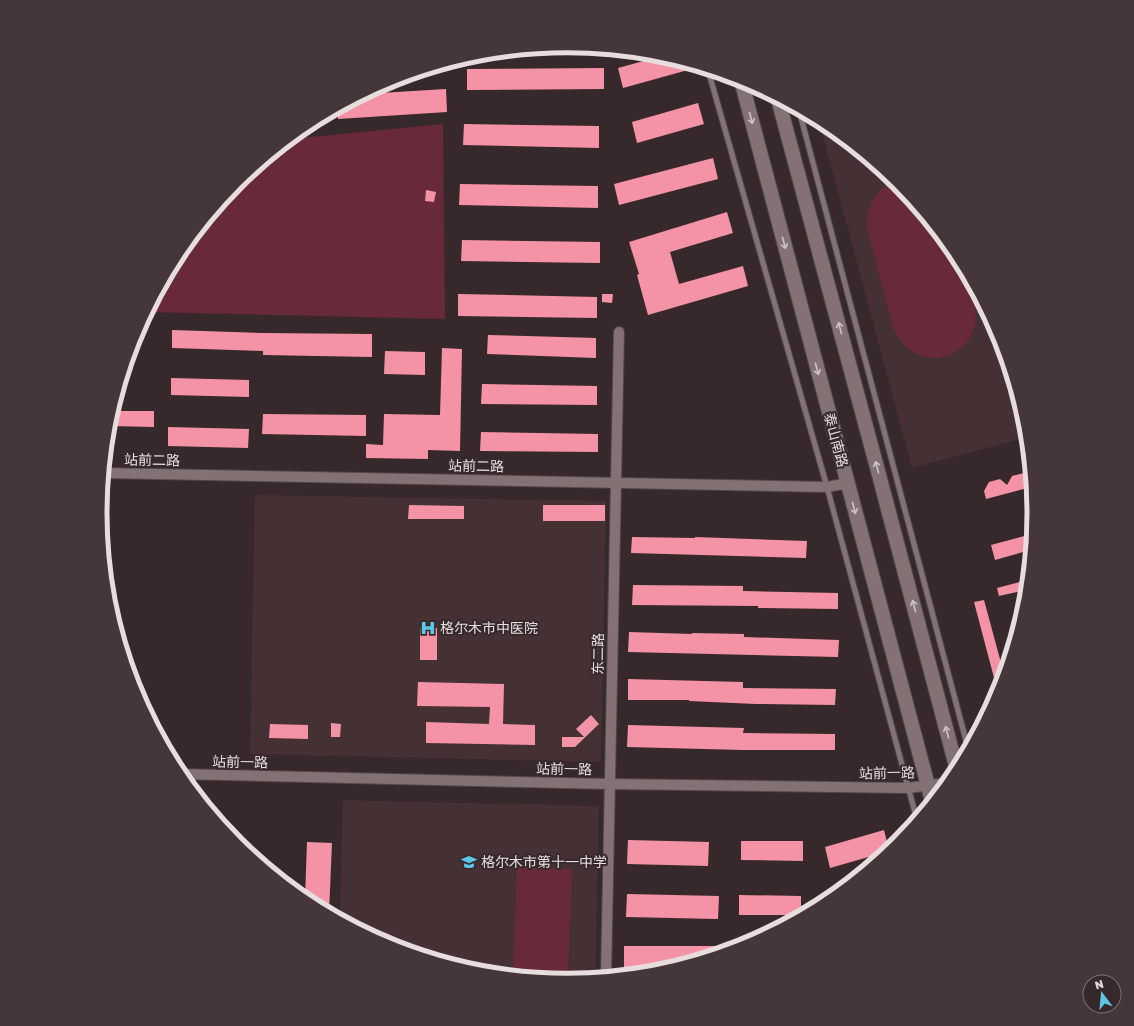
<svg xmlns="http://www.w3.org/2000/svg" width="1134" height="1026" font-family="'Golos Text','Noto Sans SC',sans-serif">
<rect width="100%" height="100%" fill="#37292b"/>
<!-- built -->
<g fill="#453034">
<path d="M 819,121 L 827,125 L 897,183 L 955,254 L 999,335 L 1025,422 L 1027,437 L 912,468 Z"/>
<path d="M 255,495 L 606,501 L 601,762 L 250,754 Z"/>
<path d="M 343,800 L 599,806 L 595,977 L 567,980 L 476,971 L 388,944 L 340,918 Z"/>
</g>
<!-- green -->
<g fill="#682938">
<path d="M 443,124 L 445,319 L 148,312 L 179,253 L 237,183 L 290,139 Z"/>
<path d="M 895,181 C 905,189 912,201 920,211 C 935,229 954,247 964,269 C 967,277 969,287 971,296 C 973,302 976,310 976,316 C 976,345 946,366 919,355 C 907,351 900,340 894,330 L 867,229 C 866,208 875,188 895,181 Z"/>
<path d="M 517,867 L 572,869 L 568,972 L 513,970 Z"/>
</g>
<!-- building -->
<g fill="#f593a6">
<path d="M 662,56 L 686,63 L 688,70 L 623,88 L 618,68 Z"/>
<path d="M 604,68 L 604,89 L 467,90 L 467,69 Z"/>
<path d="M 446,89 L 447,112 L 338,119 L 338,108 L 364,94 Z"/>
<path d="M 698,103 L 704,124 L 637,143 L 632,122 Z"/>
<path d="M 464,124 L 599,126 L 599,148 L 463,145 Z"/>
<path d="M 713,158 L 718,179 L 619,205 L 614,184 Z"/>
<path d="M 460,184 L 598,186 L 598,208 L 459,205 Z"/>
<path d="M 426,190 L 436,192 L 434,202 L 425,201 Z"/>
<path d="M 727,212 L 733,233 L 670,252 L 679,284 L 743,266 L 748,286 L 648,315 L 637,275 L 639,274 L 629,242 Z"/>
<path d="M 462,240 L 600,242 L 600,263 L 461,261 Z"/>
<path d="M 458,294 L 597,297 L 597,318 L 458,316 Z"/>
<path d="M 602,294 L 613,294 L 612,303 L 602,302 Z"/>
<path d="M 172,330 L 263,333 L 372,334 L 372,357 L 263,355 L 263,351 L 172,348 Z"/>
<path d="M 488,335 L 596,338 L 596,358 L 487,354 Z"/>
<path d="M 442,348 L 462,349 L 460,451 L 428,450 L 428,459 L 366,458 L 366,444 L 383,445 L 384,414 L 440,415 Z"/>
<path d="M 385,351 L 425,352 L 425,375 L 384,374 Z"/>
<path d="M 171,378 L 249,380 L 249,397 L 171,395 Z"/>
<path d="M 482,384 L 597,386 L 597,405 L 481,404 Z"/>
<path d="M 112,411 L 154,411 L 154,427 L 109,426 Z"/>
<path d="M 263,414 L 366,415 L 366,436 L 262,434 Z"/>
<path d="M 168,427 L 249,429 L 248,448 L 168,446 Z"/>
<path d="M 481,432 L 598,434 L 598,452 L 480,451 Z"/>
<path d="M 1024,473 L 1030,477 L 1031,487 L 986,499 L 984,491 L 989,482 L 1000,479 L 1007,485 L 1012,476 Z"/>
<path d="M 409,505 L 464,506 L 464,519 L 408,519 Z"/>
<rect x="543" y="505" width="62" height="16"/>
<path d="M 1032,534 L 1030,550 L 995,560 L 991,545 Z"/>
<path d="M 632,537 L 695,538 L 695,537 L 807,541 L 806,558 L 631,553 Z"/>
<path d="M 1027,580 L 1026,590 L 999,596 L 997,588 Z"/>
<path d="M 633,585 L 743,586 L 743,591 L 838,593 L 838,609 L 758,608 L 758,606 L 632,605 Z"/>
<path d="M 984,600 L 1004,674 L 998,693 L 974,602 Z"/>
<rect x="420" y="628" width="17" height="32"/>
<path d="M 629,632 L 692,634 L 692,633 L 744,634 L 744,637 L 839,640 L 838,657 L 628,652 Z"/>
<path d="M 628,679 L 743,682 L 743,688 L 836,689 L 835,705 L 756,704 L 689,701 L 689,700 L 628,700 Z"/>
<path d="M 418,682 L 504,684 L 503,724 L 535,725 L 535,745 L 426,743 L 426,722 L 489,724 L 490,707 L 417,706 Z"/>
<path d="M 591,715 L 599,724 L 575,747 L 562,747 L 562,737 L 584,737 L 576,729 Z"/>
<path d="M 331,723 L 341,724 L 340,737 L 331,737 Z"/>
<path d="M 270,724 L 308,725 L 308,739 L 269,738 Z"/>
<path d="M 628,725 L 744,728 L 743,733 L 835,734 L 835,750 L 743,750 L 627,747 Z"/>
<path d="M 884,830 L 889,850 L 886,852 L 830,868 L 825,847 Z"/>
<path d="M 628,840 L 709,842 L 708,866 L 627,864 Z"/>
<path d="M 741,841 L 803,841 L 803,861 L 741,860 Z"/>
<path d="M 307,842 L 332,843 L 329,913 L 305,899 Z"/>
<path d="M 627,894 L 719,896 L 718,919 L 626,917 Z"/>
<path d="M 739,895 L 801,896 L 801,915 L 739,915 Z"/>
<path d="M 624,946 L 716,946 L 716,953 L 671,967 L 624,967 Z"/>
</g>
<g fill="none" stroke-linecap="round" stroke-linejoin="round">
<defs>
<g id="lane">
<path d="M 708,70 L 827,487 L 917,820"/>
<path d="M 799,110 L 968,748"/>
</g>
<g id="street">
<path d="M 104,473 L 827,487 L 848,483"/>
<path d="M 180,774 L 610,784 L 908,788 L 946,783"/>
<path d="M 606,976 L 619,332"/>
</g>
<g id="secondary">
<path d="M 741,80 L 932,801"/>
<path d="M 778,99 L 879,475 L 957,770"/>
</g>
</defs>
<!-- lane casing -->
<use href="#lane" stroke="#524749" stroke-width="7"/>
<!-- street casing -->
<use href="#street" stroke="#524749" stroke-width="12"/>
<!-- secondary casing -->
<use href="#secondary" stroke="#524749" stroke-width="16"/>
<!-- lane -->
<use href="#lane" stroke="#827274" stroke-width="5"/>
<!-- street -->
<use href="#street" stroke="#827274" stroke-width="10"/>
<!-- secondary -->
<use href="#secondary" stroke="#827274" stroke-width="14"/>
</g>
<!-- one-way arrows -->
<defs><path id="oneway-shaft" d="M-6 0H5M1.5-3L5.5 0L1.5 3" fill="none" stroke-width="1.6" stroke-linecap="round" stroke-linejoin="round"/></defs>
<g stroke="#cec2c4">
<use href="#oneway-shaft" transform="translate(751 118) rotate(75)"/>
<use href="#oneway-shaft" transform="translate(784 243) rotate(75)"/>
<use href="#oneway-shaft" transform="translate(840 328) rotate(-105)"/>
<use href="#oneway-shaft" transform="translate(817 369) rotate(75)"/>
<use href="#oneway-shaft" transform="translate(877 467) rotate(-105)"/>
<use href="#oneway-shaft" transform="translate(854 508) rotate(75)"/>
<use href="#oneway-shaft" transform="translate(914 606) rotate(-105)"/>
<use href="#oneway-shaft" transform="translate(947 732) rotate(-105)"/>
</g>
<!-- icons -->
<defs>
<symbol id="hospital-bare" viewBox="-9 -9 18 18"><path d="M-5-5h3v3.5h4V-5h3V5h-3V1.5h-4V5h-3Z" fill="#5ac8e5" stroke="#37292b" stroke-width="2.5" paint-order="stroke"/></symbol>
<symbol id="school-bare" viewBox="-9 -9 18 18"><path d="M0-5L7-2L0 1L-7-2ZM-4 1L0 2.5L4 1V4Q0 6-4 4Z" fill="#5ac8e5" stroke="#37292b" stroke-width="2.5" paint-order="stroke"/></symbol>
</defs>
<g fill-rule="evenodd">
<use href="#hospital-bare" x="417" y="617" width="22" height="22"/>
<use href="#school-bare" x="458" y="851" width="22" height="22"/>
</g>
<g text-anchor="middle" stroke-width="4" stroke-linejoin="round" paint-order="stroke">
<!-- street labels -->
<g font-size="14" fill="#e7dddf" stroke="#37292b">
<text transform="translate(836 440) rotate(75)" y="5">泰山南路</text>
<text transform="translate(152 460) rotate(1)" y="5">站前二路</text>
<text transform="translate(476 466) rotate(1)" y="5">站前二路</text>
<text transform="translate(598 654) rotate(-89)" y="5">东二路</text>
<text transform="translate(240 762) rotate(1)" y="5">站前一路</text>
<text transform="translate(564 769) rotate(1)" y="5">站前一路</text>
<text transform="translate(887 773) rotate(-1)" y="5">站前一路</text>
</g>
<!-- poi labels -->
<g font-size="14" fill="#e7dddf" stroke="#37292b" text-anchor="start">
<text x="440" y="633">格尔木市中医院</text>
<text x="481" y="867">格尔木市第十一中学</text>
</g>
</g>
<!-- crop -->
<path d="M0 0H1134V1026H0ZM107 513a460 460 0 1 1 920 0a460 460 0 1 1-920 0Z" fill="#453739" fill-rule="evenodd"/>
<path fill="none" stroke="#e7dddf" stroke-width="5" d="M107 513a460 460 0 1 1 920 0a460 460 0 1 1-920 0Z"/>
<!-- north arrow -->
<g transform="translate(1102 994) rotate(344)"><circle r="19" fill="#37292b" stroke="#7d7173"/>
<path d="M0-3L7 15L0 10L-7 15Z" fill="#5ac8e5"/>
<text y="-6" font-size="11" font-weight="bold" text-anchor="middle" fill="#e7dddf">N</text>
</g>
</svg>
